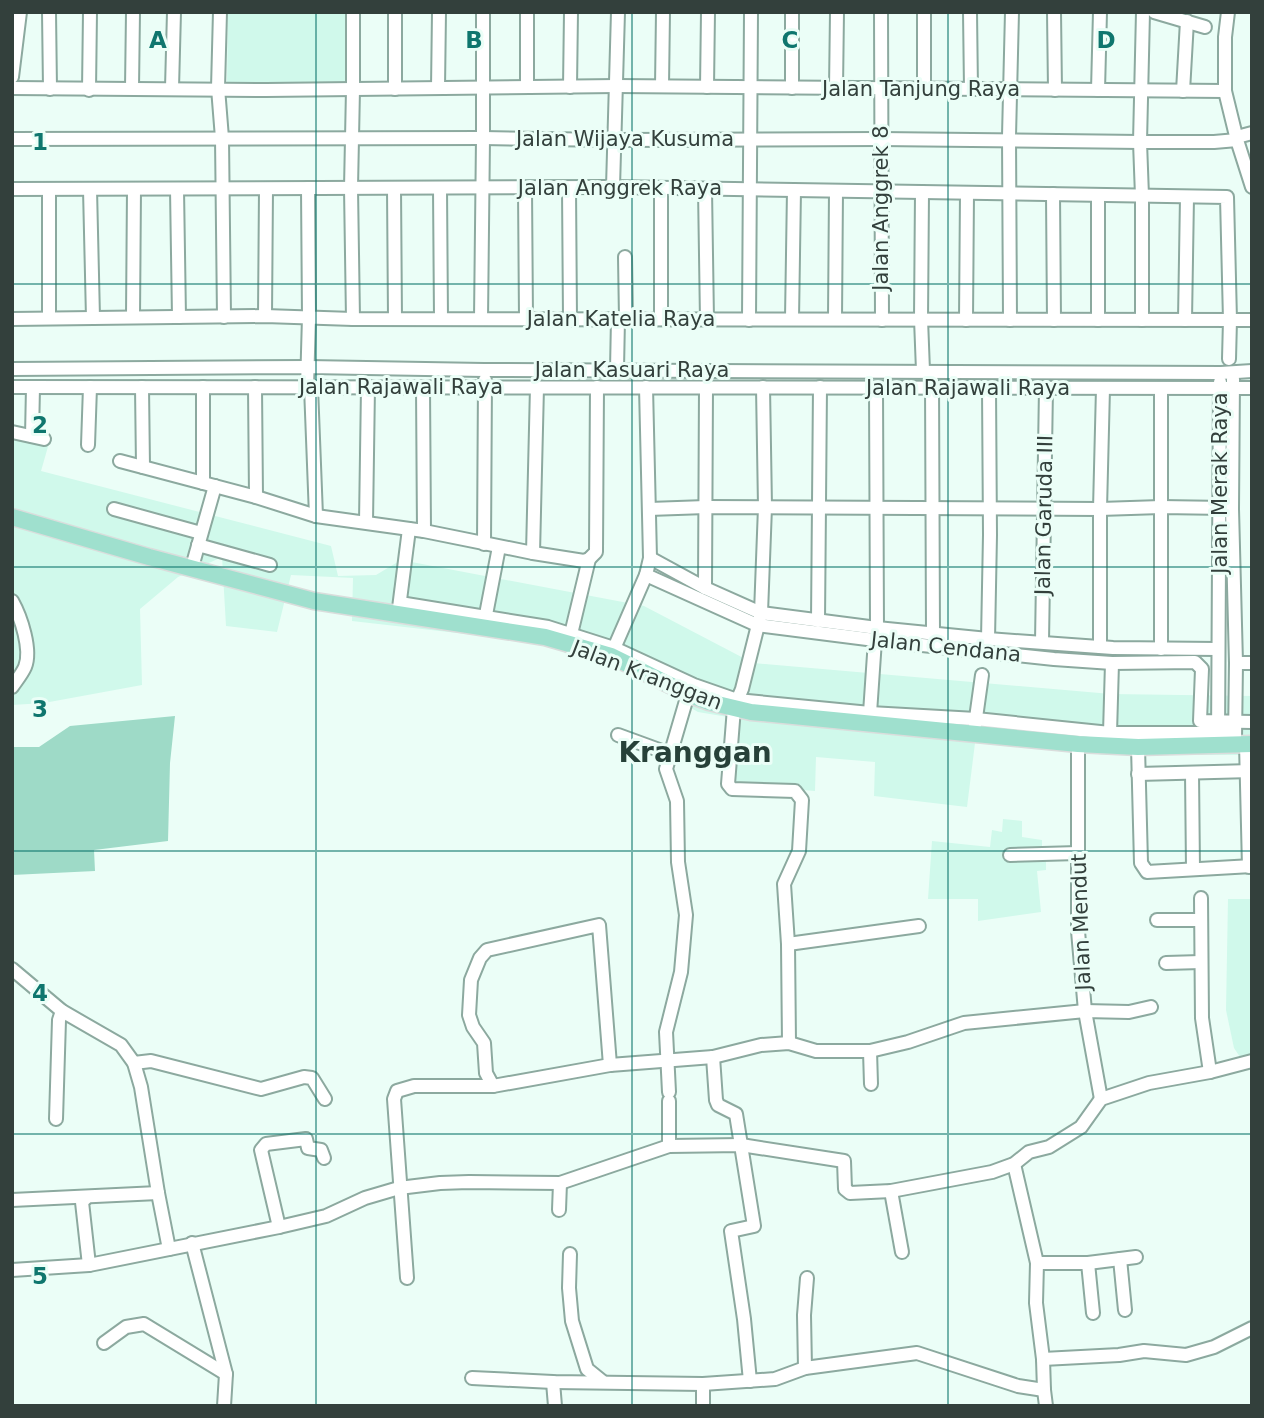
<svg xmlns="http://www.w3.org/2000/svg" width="1264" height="1418" font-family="'DejaVu Sans',sans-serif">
<rect width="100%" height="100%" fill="#ebfef7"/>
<!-- built -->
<g fill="#d0f9eb">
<path d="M 228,12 L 347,12 L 348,84 L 227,84 Z"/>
<path d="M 12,433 L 49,443 L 41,471 L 331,546 L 338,576 L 376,575 L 401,560 L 644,606 L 753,663 L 1111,694 L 1252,696 L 1252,755 L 1109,755 L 975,743 L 967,807 L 874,796 L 875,762 L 816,757 L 815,791 L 727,784 L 734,718 L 698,712 L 625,670 L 565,653 L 554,644 L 352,621 L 353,578 L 291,575 L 277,632 L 226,626 L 222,557 L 178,577 L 140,609 L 142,685 L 44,703 L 12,705 Z"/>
<path d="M 1003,819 L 1022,821 L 1022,837 L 1042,840 L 1042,849 L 1046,850 L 1046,870 L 1037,871 L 1041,912 L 978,921 L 978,899 L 928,899 L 932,841 L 990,847 L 992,830 L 1002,832 Z"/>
<path d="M 1228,899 L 1252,899 L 1252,1057 L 1242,1060 L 1234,1048 L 1226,1010 Z"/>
</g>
<!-- green -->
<path fill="#9edac7" d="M 175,716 L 170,763 L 168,841 L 94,850 L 95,871 L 12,875 L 12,747 L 39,747 L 70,726 Z"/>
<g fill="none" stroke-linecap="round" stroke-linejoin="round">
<defs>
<g id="minor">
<path d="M 49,12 L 50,89"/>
<path d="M 220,12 L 218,88 L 222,138 L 224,317"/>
<path d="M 353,12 L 353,89 L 351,188 L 353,319"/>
<path d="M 527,12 L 527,87"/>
<path d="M 792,12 L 792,88"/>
<path d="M 881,12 L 882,320"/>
<path d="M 970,12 L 971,89"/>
<path d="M 1054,12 L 1055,90"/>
<path d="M 1154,12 L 1205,27"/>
<path d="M 1228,12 L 1225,37 L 1225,91 L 1237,140 L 1252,187"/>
<path d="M 12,77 L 20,12"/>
<path d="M 662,86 L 663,12"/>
<path d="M 570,87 L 571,12"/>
<path d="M 707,87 L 708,12"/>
<path d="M 12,88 L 266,90 L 617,86 L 1225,91"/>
<path d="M 132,88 L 133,12"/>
<path d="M 172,88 L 174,12"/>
<path d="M 438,88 L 439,12"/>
<path d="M 836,88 L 837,12"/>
<path d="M 395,89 L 395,12"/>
<path d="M 924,89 L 924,12"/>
<path d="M 89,90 L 90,12"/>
<path d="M 1098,90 L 1100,12"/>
<path d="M 1183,91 L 1187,21"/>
<path d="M 1237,137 L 1252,133"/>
<path d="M 12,139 L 483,138 L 614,140 L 880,139 L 1140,142 L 1214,142 L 1237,140"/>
<path d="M 613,187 L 618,12"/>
<path d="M 394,188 L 395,319"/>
<path d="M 440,188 L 441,319"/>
<path d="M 525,188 L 526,319"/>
<path d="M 569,188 L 570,319"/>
<path d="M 12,189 L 613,187 L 1227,197 L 1230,320 L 1229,359"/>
<path d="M 49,189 L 49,318"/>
<path d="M 90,189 L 93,318"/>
<path d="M 177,189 L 179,317"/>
<path d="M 705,189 L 707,320"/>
<path d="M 922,192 L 921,319 L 923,371"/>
<path d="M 1053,194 L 1054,320"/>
<path d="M 1098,195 L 1098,320"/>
<path d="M 625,257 L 626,319"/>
<path d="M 265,316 L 266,189"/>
<path d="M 133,317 L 134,189"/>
<path d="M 12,319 L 265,316 L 353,319 L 1252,320"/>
<path d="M 481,319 L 483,138 L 483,12"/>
<path d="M 661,319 L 661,188"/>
<path d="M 792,319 L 794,190"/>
<path d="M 835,319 L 836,191"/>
<path d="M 749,320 L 751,12"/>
<path d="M 966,320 L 967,193"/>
<path d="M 1010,320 L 1009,136 L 1012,12"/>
<path d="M 1142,320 L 1142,196 L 1140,142 L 1143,12"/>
<path d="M 1185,320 L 1187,197"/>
<path d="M 12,369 L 308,367 L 484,370 L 1221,373 L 1252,371"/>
<path d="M 617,369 L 618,319"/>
<path d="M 1233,379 L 1232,509 L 1236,663 L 1235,739"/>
<path d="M 932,381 L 933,633"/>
<path d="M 12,387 L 1252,388"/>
<path d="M 142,387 L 143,467"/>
<path d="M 255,387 L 256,497"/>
<path d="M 307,387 L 309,317 L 308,188"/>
<path d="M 311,387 L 316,516"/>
<path d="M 423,387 L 424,531"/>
<path d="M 763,387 L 765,507 L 761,613 L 742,689 L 734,708 L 728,784 L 732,789 L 795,791 L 802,800 L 799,851 L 784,884 L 788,944 L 789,1043"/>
<path d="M 876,388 L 877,628"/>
<path d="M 12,432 L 44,439"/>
<path d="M 32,436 L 33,387"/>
<path d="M 88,445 L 90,387"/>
<path d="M 120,461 L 256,497 L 316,516 L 424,531 L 533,553 L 584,561 L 589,559 L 596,552 L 597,387"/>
<path d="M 203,483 L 203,387"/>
<path d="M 114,509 L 201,533"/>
<path d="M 649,509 L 706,507 L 1100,509 L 1161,507 L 1226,508"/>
<path d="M 366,522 L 368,387"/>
<path d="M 484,544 L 485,380"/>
<path d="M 198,545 L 270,565"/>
<path d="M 533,553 L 537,387"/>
<path d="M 650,558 L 705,588 L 761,613 L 877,628 L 988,639 L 1113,648 L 1218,649"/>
<path d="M 192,567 L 215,486"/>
<path d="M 646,575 L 757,625 L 875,640 L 1054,659 L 1112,663 L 1195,662 L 1202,669 L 1200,721 L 1252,722"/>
<path d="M 705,588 L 706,387"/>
<path d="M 12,601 C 21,617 32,650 25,667 C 22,674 16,681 12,687"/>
<path d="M 400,603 L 548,627 L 614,648 L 694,685 L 737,700 L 870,713 L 976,719 L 1110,733 L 1235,733"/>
<path d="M 399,608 L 409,529"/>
<path d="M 818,621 L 820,387"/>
<path d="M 484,625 L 499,547"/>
<path d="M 571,634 L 589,559"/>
<path d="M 988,639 L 990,535 L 989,388"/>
<path d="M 1042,642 L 1046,388"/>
<path d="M 1100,647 L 1100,509 L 1103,388"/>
<path d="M 1161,649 L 1161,388"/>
<path d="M 612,653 L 646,575 L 650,558 L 646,387"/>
<path d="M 1236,663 L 1252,663"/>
<path d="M 870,713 L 875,640"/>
<path d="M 975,725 L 982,675"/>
<path d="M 1110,733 L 1112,663"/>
<path d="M 618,735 L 670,754"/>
<path d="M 1218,741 L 1220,382"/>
<path d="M 1078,744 L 1078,931 L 1085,1011 L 1101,1099"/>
<path d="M 1246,744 L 1249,867"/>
<path d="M 1138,747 L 1141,863 L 1147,872 L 1252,866"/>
<path d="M 1192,773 L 1193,869"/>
<path d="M 1138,774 L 1252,771"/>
<path d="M 1010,855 L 1078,853"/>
<path d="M 1201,898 L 1202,1018 L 1210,1072"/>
<path d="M 1157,920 L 1201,920"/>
<path d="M 788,944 L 919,926"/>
<path d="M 1166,963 L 1201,962"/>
<path d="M 12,969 L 62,1011 L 121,1045 L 134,1063 L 141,1087 L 158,1193 L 169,1249"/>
<path d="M 870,1051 L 871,1084"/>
<path d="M 713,1057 L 716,1100 L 718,1105 L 736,1114 L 754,1226 L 731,1231 L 744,1319 L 750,1381"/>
<path d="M 134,1063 L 151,1061 L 261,1089 L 304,1077 L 312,1078 L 325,1099"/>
<path d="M 493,1086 L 486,1073 L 484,1043 L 473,1027 L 469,1015 L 471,980 L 480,958 L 487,950 L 599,925 L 610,1065"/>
<path d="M 669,1092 L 666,1032 L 681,972 L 686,915 L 678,862 L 677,801 L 666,769 L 688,694"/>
<path d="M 669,1101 L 669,1146"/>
<path d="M 56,1119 L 59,1020 L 62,1011"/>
<path d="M 1014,1164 L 1037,1263 L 1036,1303 L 1043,1359 L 1044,1390 L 1046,1406"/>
<path d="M 891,1191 L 902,1252"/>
<path d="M 87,1197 L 82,1202 L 89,1265"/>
<path d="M 12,1200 L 158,1193"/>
<path d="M 559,1210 L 560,1183"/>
<path d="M 279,1227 L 261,1150 L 266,1144 L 306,1139 L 308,1148 L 321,1150 L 324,1158"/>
<path d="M 192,1243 L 226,1374 L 224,1406"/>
<path d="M 570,1254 L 569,1288 L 572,1321 L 587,1369 L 603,1382"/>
<path d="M 1120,1259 L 1125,1310"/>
<path d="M 1037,1263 L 1088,1263 L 1136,1257"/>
<path d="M 1088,1263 L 1093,1313"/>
<path d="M 12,1270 L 89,1265 L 279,1227 L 326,1216 L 365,1198 L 399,1188 L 440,1183 L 469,1182 L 560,1183 L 669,1146 L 741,1145 L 844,1161 L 845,1189 L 850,1193 L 891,1191 L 992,1172 L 1014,1164 L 1029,1152 L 1049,1147 L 1081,1127 L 1101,1099 L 1149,1083 L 1210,1072 L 1252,1061"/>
<path d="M 407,1278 L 394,1099 L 397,1091 L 414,1086 L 493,1086 L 610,1065 L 713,1057 L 761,1045 L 789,1043 L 816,1051 L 870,1051 L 908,1042 L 964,1023 L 1085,1011 L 1129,1012 L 1151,1007"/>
<path d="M 104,1343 L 126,1327 L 144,1324 L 226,1374"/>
<path d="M 1043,1359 L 1119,1355 L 1144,1351 L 1186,1355 L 1214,1347 L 1252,1328"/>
<path d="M 805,1368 L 804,1315 L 807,1278"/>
<path d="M 472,1378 L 553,1382 L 703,1384 L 775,1379 L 805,1368 L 917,1353 L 1018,1386 L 1044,1390"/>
<path d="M 553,1382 L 555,1406"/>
<path d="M 703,1406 L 703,1384"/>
</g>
<path id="major" d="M 12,517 L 149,557 L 314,601 L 545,637 L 611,656 L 688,694 L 709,702 L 751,712 L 1078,744 L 1138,747 L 1252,744"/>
</defs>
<!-- minor casing -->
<use href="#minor" stroke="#8ca99f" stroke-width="16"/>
<!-- major casing -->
<use href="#major" stroke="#dadddc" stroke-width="19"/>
<!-- minor -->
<use href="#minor" stroke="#fff" stroke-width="12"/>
<!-- major -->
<use href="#major" stroke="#9fe0ce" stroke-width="16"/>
</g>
<!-- grid -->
<path fill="none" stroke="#0f766e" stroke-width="2" stroke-opacity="0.55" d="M 316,12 L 316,1406M 632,12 L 632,1406M 948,12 L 948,1406M 12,284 L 1252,284M 12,567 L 1252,567M 12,851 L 1252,851M 12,1134 L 1252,1134"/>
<g text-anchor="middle" stroke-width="6" stroke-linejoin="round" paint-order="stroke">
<!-- street labels -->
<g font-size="21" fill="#33403c" stroke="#ebfef7">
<text x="921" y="96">Jalan Tanjung Raya</text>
<text x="625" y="146">Jalan Wijaya Kusuma</text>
<text x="620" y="195">Jalan Anggrek Raya</text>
<text transform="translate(881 208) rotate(-90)" y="7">Jalan Anggrek 8</text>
<text x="621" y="326">Jalan Katelia Raya</text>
<text x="632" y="377">Jalan Kasuari Raya</text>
<text x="401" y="394">Jalan Rajawali Raya</text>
<text x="968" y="395">Jalan Rajawali Raya</text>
<text transform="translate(1220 483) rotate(-90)" y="7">Jalan Merak Raya</text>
<text transform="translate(1044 515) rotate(-89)" y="7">Jalan Garuda III</text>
<text transform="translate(946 647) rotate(6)" y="7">Jalan Cendana</text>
<text transform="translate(647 675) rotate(21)" y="7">Jalan Kranggan</text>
<text transform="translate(1081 922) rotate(-92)" y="7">Jalan Mendut</text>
</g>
<!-- district labels -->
<g font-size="28" font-weight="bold" fill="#274139" stroke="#ebfef7">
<text x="695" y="762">Kranggan</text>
</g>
</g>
<g font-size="23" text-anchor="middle" font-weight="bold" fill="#0f766e" stroke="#ebfef7" stroke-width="6" stroke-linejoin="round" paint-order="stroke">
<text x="158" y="48">A</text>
<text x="474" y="48">B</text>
<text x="790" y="48">C</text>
<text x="1106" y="48">D</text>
<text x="40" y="150">1</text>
<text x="40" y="433">2</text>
<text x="40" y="717">3</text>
<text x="40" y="1001">4</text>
<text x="40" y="1284">5</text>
</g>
<!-- border -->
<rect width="1264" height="1418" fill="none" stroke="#33403c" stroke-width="28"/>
</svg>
